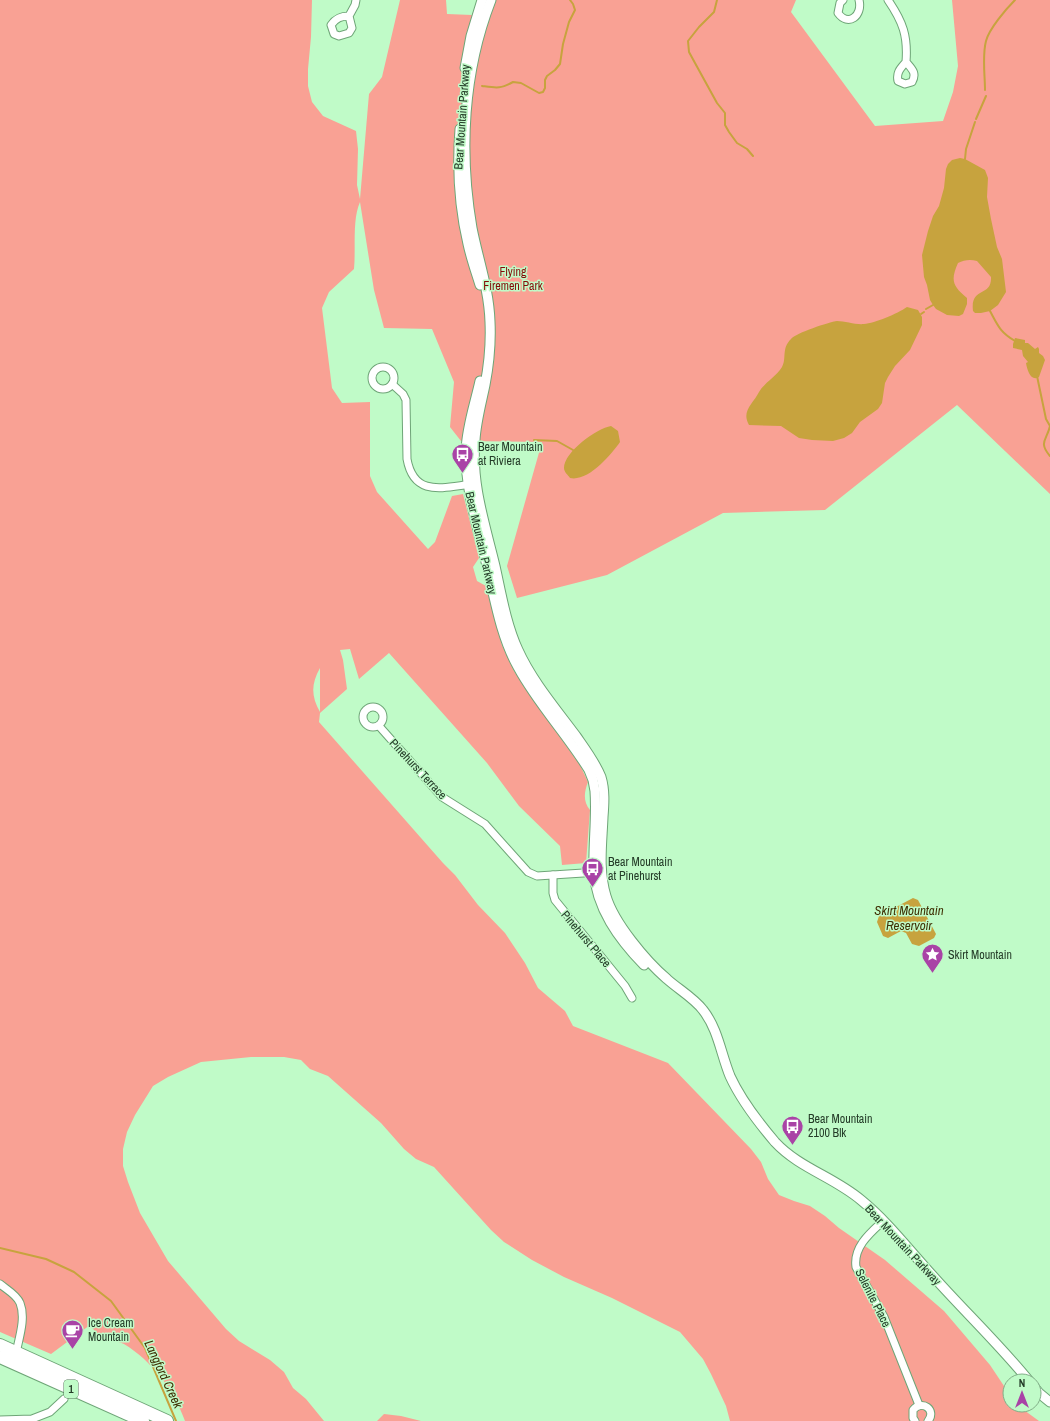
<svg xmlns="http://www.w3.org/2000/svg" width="1050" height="1421" font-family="'Archivo Narrow',sans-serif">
<rect width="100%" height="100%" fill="#c0fbc8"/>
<!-- green -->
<g fill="#f9a194" fill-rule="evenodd">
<path d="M 0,0 L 312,0 L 311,37 L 308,69 L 308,86 L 312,102 L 323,116 L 356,131 L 358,149 L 357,185 L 360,199 L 369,94 L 382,77 L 400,0 L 446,0 L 447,14 L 472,15 L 478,0 L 796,0 L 791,12 L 875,126 L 943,121 L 953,92 L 958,66 L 952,0 L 1050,0 L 1050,494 L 957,405 L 825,510 L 723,513 L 607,575 L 517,598 L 507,566 L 542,442 L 461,441 L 450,427 L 454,382 L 432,329 L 384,328 L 374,290 L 360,202 C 352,220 356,248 354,269 L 329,292 L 322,308 L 332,388 L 342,403 L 370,402 L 370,476 L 377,492 L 428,549 L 435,542 L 452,496 L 463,494 L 479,558 L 473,567 L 477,581 L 486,586 L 502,645 L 514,671 L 580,765 L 588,782 C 584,792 583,802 590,810 L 586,863 L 562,865 L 560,846 L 519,806 L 487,763 L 389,653 L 359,679 L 350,649 L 340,650 L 343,660 L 347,689 L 320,713 L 319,722 L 443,863 L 455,875 L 478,905 L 505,933 L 525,963 L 538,988 L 565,1011 L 573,1026 L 668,1063 L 751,1149 L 761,1162 L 768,1179 L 779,1195 L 794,1201 L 810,1206 L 825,1216 L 839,1228 L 885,1260 L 944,1311 L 990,1365 L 1010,1395 L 1010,1405 L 1017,1405 L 1039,1421 L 730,1421 L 726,1406 L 711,1374 L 703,1359 L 680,1332 L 612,1298 L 564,1277 L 532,1260 L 504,1242 L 491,1230 L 434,1167 L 416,1159 L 404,1149 L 381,1123 L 328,1076 L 310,1069 L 301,1060 L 284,1057 L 251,1057 L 201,1062 L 168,1077 L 153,1086 L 135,1115 L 127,1132 L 123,1149 L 123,1166 L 128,1182 L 140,1213 L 168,1261 L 226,1329 L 239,1341 L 270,1360 L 284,1372 L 293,1388 L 306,1399 L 324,1421 L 185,1421 C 174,1390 152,1361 124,1344 C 116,1340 106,1340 100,1336 C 96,1334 93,1328 90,1325 L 51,1354 L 0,1332 ZM 320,668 L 320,712 C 311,696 311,684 320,668 Z"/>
<path d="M 384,1414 L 401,1416 L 421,1421 L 377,1421 Z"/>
</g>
<!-- water -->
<g fill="#c7a33e">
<path d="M 960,158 L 965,159 L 985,170 L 988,178 L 987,197 L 991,219 L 997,247 L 1002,259 L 1006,292 L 998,305 L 990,311 L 981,313 L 975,313 L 973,311 C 970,286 992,298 991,277 L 977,261 C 970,259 964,260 958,263 C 950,281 953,286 967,298 L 967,304 L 963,314 L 959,316 L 947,315 L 936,309 L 933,305 L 930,300 L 927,285 L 924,277 L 922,255 L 928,231 L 933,216 L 939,206 L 944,188 L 946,169 L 948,164 L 952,160 Z"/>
<path d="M 907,307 L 918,310 L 922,317 L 922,325 L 910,350 L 895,366 L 888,377 L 885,383 L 882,403 L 878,409 L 860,422 L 852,433 L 844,438 L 833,441 L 812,440 L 799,438 L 781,426 L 749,425 C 741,411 753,404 759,392 C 765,382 776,377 782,367 C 787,358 781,349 791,339 C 796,333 829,322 837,321 C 845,321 856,325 864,324 C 875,323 897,314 907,307 Z"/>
<path d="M 1015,338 L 1025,340 L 1025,343 L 1028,343 L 1035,349 L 1038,347 L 1039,349 L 1039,353 L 1043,356 L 1045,360 L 1039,377 C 1031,382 1027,370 1026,363 L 1028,362 L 1023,356 L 1022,350 L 1013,348 L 1013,344 Z"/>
<path d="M 611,426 L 618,431 L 620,442 C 611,455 588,482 570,478 C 568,475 564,472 564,468 C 564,452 597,428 611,426 Z"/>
<path d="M 913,898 L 918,900 L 936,934 L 934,938 L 919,946 L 912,944 L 906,933 L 901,931 L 888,938 L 883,936 L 877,922 L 879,916 Z"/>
</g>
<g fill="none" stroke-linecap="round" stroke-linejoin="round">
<!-- stream -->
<g stroke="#c7a33e" stroke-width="2">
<path d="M 717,0 L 714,12 L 699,27 L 688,41 L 689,52 L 695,63 L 717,103 L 725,113 L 725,125 L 729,132 L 737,143 L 747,149 L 753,156"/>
<path d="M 482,86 C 497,88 500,89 513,82 L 521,83 L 539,93 L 543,92 L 545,88 L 545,80 L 547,76 L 555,70 L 560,64 L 563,44 L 569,22 L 575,10 L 573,4 L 570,0"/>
<path d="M 985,90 C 985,75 982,56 986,41 C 989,29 1006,9 1015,0"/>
<path d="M 976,119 L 986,96"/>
<path d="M 965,159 L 966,149 L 975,122"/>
<path d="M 926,309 L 933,305"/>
<path d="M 990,311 C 998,326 1000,332 1015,341"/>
<path d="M 921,314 L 924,312"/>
<path d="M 1037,376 L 1046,419 L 1050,426 C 1047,440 1038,442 1050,456"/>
<path d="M 534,440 L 557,441 L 573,450"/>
<path d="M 0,1248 L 46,1259 L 74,1272 L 111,1301 L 145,1348 L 176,1421"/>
</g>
<defs>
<g id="minor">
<path d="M 843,0 L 840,3 L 838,13 C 848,27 863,16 859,0"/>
<path d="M 888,0 C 903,22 908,36 906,62 C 901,68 896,72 898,81 L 905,84 L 912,82 C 917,73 912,69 906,62"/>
<path d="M 349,16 C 341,16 336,18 331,25 L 334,34 L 339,36 L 349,33 L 352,28 L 349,16 L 355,5 L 356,0"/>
<circle cx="383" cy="378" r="11"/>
<path d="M 392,384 L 403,394 L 406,400 L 407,459 C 414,498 444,487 473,484"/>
<circle cx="373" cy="717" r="10"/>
<path d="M 379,726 L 442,797 L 485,824 L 528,872 L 537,876 L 599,872"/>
<path d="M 553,875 L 553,893 L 555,900 L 625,986 L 632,998"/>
<path d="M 883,1221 C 870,1233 853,1247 856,1267 L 884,1317 L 919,1405"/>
<path d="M 0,1284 C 6,1289 17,1295 20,1303 C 26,1318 19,1338 16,1353"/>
<path d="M 0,1420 L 32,1419 L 50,1412 L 64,1399"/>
<path d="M 915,1421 L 913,1418 L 913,1410 C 922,1399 937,1410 928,1421"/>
</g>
<g id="tertiary">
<path d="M 491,0 C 463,72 459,152 472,228 C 478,259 489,289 490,322 C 491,343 489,364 485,385 C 481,404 476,422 475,440 C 471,484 485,524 495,566 C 501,593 506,624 518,650 C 532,681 556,709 576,736 C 585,749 595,762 601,777 C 605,790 604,804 603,817 C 602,843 598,870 606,896 C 614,923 646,961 667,979 C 678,989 694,998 703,1010 C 718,1029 721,1054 730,1076 C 741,1100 758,1122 775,1142 C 799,1168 834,1177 861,1200 C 888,1222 909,1250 932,1275 C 964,1311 999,1344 1029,1381"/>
<path d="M 465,68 L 471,36 L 482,0"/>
<path d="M 460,129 C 457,168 459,206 468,244 C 471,258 476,272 480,285"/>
<path d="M 480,381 C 475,404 467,426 466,450 C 465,490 478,527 487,566 C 495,600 501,637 518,667 C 538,704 567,734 589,770 L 593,780 L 595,791 C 597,818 593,844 594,871 C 596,908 619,939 644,965"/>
<path d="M 1034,1387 L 1039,1393 L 1050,1402"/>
</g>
<g id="trunk">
<path d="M 0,1345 L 167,1421"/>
<path d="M 0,1357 L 143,1421"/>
</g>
</defs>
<!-- minor casing -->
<use href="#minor" stroke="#6ea577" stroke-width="9"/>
<!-- tertiary casing -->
<use href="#tertiary" stroke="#6ea577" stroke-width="11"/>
<!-- trunk casing -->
<use href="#trunk" stroke="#6ea577" stroke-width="14"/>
<!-- minor -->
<use href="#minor" stroke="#fff" stroke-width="7"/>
<!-- tertiary -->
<use href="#tertiary" stroke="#fff" stroke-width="9"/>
<!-- trunk -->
<use href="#trunk" stroke="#fff" stroke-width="12"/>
</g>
<!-- icons -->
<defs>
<symbol id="bus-pin" viewBox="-11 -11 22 30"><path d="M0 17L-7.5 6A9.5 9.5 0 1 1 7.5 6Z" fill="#a943a6" stroke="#c0fbc8"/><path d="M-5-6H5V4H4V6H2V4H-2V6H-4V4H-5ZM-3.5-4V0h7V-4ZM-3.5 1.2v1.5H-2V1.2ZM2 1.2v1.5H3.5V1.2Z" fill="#fff"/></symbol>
<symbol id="sight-pin" viewBox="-11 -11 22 30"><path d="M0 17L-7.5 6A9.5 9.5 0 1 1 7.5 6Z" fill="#a943a6" stroke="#c0fbc8"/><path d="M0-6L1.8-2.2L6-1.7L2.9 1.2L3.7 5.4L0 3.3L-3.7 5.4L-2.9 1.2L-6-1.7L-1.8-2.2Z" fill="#fff"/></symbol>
<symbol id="cafe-pin" viewBox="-11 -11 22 30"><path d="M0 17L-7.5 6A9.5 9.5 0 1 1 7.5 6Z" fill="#a943a6" stroke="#c0fbc8"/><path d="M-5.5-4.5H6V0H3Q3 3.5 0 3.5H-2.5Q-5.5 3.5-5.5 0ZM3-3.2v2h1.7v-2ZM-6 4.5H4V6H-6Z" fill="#fff"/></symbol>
</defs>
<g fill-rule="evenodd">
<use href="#bus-pin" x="450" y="442" width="25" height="34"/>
<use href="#bus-pin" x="580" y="856" width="25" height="34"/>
<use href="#sight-pin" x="920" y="942" width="25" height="34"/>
<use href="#bus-pin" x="780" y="1114" width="25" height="34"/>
<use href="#cafe-pin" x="60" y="1318" width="25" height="34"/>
</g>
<g text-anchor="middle" stroke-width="3" stroke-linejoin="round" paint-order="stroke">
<!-- shield labels -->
<rect fill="#c0fbc8" stroke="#537558" stroke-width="1" x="64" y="1380" width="14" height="18" rx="3"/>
<g font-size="11" font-weight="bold" fill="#243c28">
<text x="71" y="1393">1</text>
</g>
<!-- street labels -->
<g font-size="12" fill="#243c28" stroke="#c0fbc8">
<text transform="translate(462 117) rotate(-86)" y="4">Bear Mountain Parkway</text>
<text transform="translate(481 543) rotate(77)" y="4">Bear Mountain Parkway</text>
<text transform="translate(418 769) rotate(47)" y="4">Pinehurst Terrace</text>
<text transform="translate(586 939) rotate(50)" y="4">Pinehurst Place</text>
<text transform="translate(903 1245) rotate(47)" y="4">Bear Mountain Parkway</text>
<text transform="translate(873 1298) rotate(63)" y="4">Selenite Place</text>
</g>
<!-- park labels -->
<g font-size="12" fill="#850a08" stroke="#c0fbc8">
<text x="513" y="276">Flying<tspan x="513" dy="14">Firemen Park</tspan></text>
</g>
<!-- poi labels -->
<g font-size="12" fill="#243c28" stroke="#c0fbc8" text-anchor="start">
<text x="478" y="451">Bear Mountain<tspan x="478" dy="14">at Riviera</tspan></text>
<text x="608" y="866">Bear Mountain<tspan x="608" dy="14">at Pinehurst</tspan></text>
<text x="948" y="959">Skirt Mountain</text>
<text x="808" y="1123">Bear Mountain<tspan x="808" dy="14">2100 Blk</tspan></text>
<text x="88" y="1327">Ice Cream<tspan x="88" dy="14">Mountain</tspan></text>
</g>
<!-- water labels -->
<g font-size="13" font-style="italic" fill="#3f3004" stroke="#c0fbc8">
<text x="909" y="915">Skirt Mountain<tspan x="909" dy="15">Reservoir</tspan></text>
<text transform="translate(164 1374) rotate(65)" y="5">Langford Creek</text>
</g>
</g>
<!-- north arrow -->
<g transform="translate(1022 1393)"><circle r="19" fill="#c0fbc8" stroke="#82af88"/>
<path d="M0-3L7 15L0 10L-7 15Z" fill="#a943a6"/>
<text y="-6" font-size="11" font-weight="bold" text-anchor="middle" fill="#243c28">N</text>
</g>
</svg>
